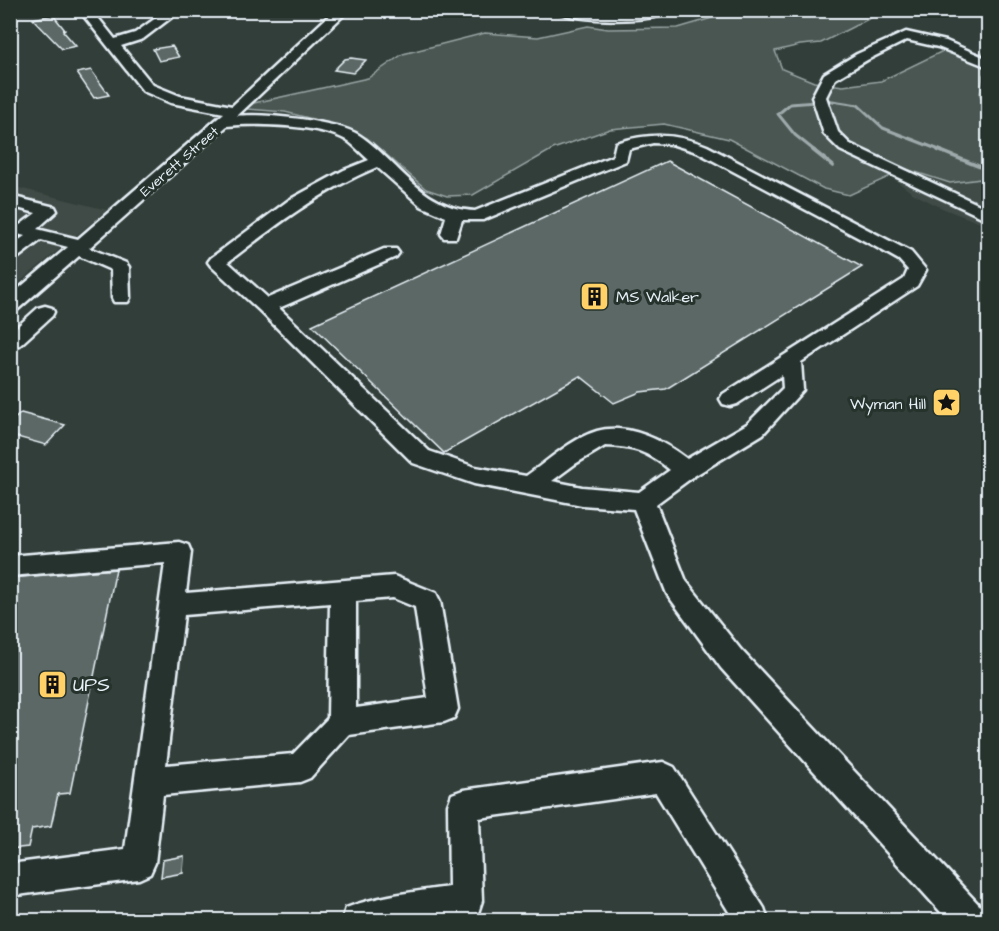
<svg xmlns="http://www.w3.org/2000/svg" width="999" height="931" font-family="'Architects Daughter',sans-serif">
<rect width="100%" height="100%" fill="#323e39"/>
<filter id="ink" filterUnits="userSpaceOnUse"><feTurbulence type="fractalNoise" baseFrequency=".0167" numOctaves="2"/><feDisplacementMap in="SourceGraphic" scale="12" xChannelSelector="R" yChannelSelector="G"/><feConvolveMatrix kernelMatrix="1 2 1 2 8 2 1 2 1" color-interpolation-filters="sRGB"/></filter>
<g filter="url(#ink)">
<!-- built -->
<g fill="#3f4b46">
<path d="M 906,169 L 950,183 L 988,178 L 988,226 L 944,209 L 912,193 L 890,176 Z"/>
<path d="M 11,186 L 107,210 L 11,289 Z"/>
</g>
<!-- green -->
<path fill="#495651" stroke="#98a4a4" stroke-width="1.5" d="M 717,11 L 884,11 L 821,43 L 800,45 L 775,51 L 782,69 L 814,82 L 843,86 L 881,81 L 947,49 L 988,54 L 988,71 L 983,75 L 980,95 L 988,109 L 988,178 L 950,183 L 906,169 L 849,195 L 824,189 L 729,139 L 664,124 L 610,129 L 553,149 L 473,195 L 447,196 L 426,189 L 367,138 L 340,126 L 285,112 L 246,109 L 254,103 L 368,78 L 403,54 L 485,33 L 538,37 L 588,26 L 608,29 L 678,28 L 719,16 Z"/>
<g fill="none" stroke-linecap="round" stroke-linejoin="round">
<!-- stream-far1 -->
<g stroke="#9ea9ab" stroke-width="3">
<path d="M 826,100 L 858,105 L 883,128 L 942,151"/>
<path d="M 815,151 L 795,135 L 778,114 L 790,104 L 816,102"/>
</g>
<!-- stream -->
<g stroke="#9ea9ab" stroke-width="4">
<path d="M 813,150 L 833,166"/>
<path d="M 938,150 L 988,170"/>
</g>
</g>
<!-- building -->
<g fill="#5c6865" stroke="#e8f1f8" stroke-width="1.5">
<path d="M 53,15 L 65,30 L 63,31 L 76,46 L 62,49 L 33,19 Z"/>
<path d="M 172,46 L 179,57 L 159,61 L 153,49 Z"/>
<path d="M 351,58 L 366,60 L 353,73 L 334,70 L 345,59 Z"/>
<path d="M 91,70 L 109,95 L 94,98 L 77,73 Z"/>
<path d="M 667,161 L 862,267 L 666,389 L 640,392 L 614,403 L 580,376 L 444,453 L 312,325 Z"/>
<path d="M 21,413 L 65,425 L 46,445 L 10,435 L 10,423 Z"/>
<path d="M 116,569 L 70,793 L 58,794 L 51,826 L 32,829 L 28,847 L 10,849 L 10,578 Z"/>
<path d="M 184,856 L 183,873 L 161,877 L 163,860 Z"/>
</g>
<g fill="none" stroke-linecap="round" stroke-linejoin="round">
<defs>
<g id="minor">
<path d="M 79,10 L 92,10 L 115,39 L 135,33 L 167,10 L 181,10 L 143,39 L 121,46 L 153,85 L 180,96 L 232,106 L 335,10 L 349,10 L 237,116 C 264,113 337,121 359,135 C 399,162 422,209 475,211 L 613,156 L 616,143 C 649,133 675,133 707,146 L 911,252 L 926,270 L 917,286 L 801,362 L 803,390 L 763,434 L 694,476 L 656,504 L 686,581 L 741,650 L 982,908 L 986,920 L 948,920 L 721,668 L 667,594 L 634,509 L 582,505 L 474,484 L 413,463 L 259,310 L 211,266 L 208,262 L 211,258 L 289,200 L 344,170 L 369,160 C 362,154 355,146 348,141 C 322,125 256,123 227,126 L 89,248 L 126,263 L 129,267 L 130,298 L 128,302 L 114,302 L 112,298 L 111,270 L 79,256 L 17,310 L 10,312 L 10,296 L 68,247 L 41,240 L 16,259 L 10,260 L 10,246 L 25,236 L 10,232 L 10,222 L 20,225 L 36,213 L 10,206 L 10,196 L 55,207 L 57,211 L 37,229 L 78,239 L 224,113 L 171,103 L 143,91 ZM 653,143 L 671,144 L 697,152 L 876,247 L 899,260 L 908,270 L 904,279 L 723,394 L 720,399 L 723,404 L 730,406 L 737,404 L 782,375 L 783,388 L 747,424 L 687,459 C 664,441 627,422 597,431 C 571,439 548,461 526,476 L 475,467 L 429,451 L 279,308 L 396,257 L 399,253 L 396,249 L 384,249 L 268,298 L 228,262 C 276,225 320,191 377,167 L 421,206 L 446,217 L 441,234 L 444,238 L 456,238 L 462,220 L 483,220 L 626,161 L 629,149 ZM 605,446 C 634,447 647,451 670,470 L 639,492 L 582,487 L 552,481 L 575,464 Z"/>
<path d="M 554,10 L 677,10 C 659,23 572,23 554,10 Z"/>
<path d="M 906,32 L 946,41 L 988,59 L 988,67 L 938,47 L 907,40 L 867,60 L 835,79 L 826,97 L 838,132 L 850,144 L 988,209 L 988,220 L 840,150 L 824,134 L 812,97 L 824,74 L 857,54 Z"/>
<path d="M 45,306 L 52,308 L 54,312 L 52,316 L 20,345 L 10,347 L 10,333 L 38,308 Z"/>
<path d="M 179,542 L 188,545 L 191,552 L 186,593 L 394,576 L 436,593 L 440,601 L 458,709 L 454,718 L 444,722 L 349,735 L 310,778 L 300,782 L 163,795 L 155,863 L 150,874 L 139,879 L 10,896 L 10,864 L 125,849 L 165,563 L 10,576 L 10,556 ZM 393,598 L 415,607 L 428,698 L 356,708 L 356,601 ZM 330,603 L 328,718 L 293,754 L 166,765 L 184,615 Z"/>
<path d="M 663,762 L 674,767 L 764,908 L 768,920 L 734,920 L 656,793 L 479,818 L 482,901 L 478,913 C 442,927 381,920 342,920 L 346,908 C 380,895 414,892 449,887 L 448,805 L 452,794 L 463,790 Z"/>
</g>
</defs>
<!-- minor casing -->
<use href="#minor" stroke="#e8f1f8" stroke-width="5"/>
<!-- minor -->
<use href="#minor" fill="#26332d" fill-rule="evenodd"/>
</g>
</g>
<!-- icons -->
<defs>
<symbol id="building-square" viewBox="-11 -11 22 22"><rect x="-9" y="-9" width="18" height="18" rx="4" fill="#ffd166" stroke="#26332d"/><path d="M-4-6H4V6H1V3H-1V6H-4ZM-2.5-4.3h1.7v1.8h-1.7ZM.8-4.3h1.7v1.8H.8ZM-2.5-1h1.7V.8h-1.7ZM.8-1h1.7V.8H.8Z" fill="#111"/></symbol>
<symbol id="sight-square" viewBox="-11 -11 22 22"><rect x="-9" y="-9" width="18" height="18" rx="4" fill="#ffd166" stroke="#26332d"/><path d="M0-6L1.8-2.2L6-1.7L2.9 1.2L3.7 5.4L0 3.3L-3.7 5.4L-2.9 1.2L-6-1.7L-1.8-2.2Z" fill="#111"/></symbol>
</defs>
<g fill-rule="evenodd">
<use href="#building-square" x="578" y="280" width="33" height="33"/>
<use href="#sight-square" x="930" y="386" width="33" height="33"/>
<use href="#building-square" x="36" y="668" width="33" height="33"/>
</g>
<g text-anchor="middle" stroke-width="6" stroke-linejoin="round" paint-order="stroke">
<!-- far-street labels -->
<g font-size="14" fill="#e8f1f8" stroke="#26332d">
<text transform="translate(179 161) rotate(-41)" y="5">Everett Street</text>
</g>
<!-- poi labels -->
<g font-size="16" fill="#e8f1f8" stroke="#26332d" text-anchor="start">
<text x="616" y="302">MS Walker</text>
<text x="926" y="409" text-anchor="end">Wyman Hill</text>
</g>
<!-- near-poi labels -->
<g font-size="20" fill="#e8f1f8" stroke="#26332d" text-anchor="start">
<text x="73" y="691">UPS</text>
</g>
</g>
<!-- margin -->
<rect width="999" height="931" fill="none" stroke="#26332d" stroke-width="36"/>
<rect x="18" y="18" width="963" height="895" fill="none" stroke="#e8f1f8" stroke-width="2" filter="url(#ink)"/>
</svg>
